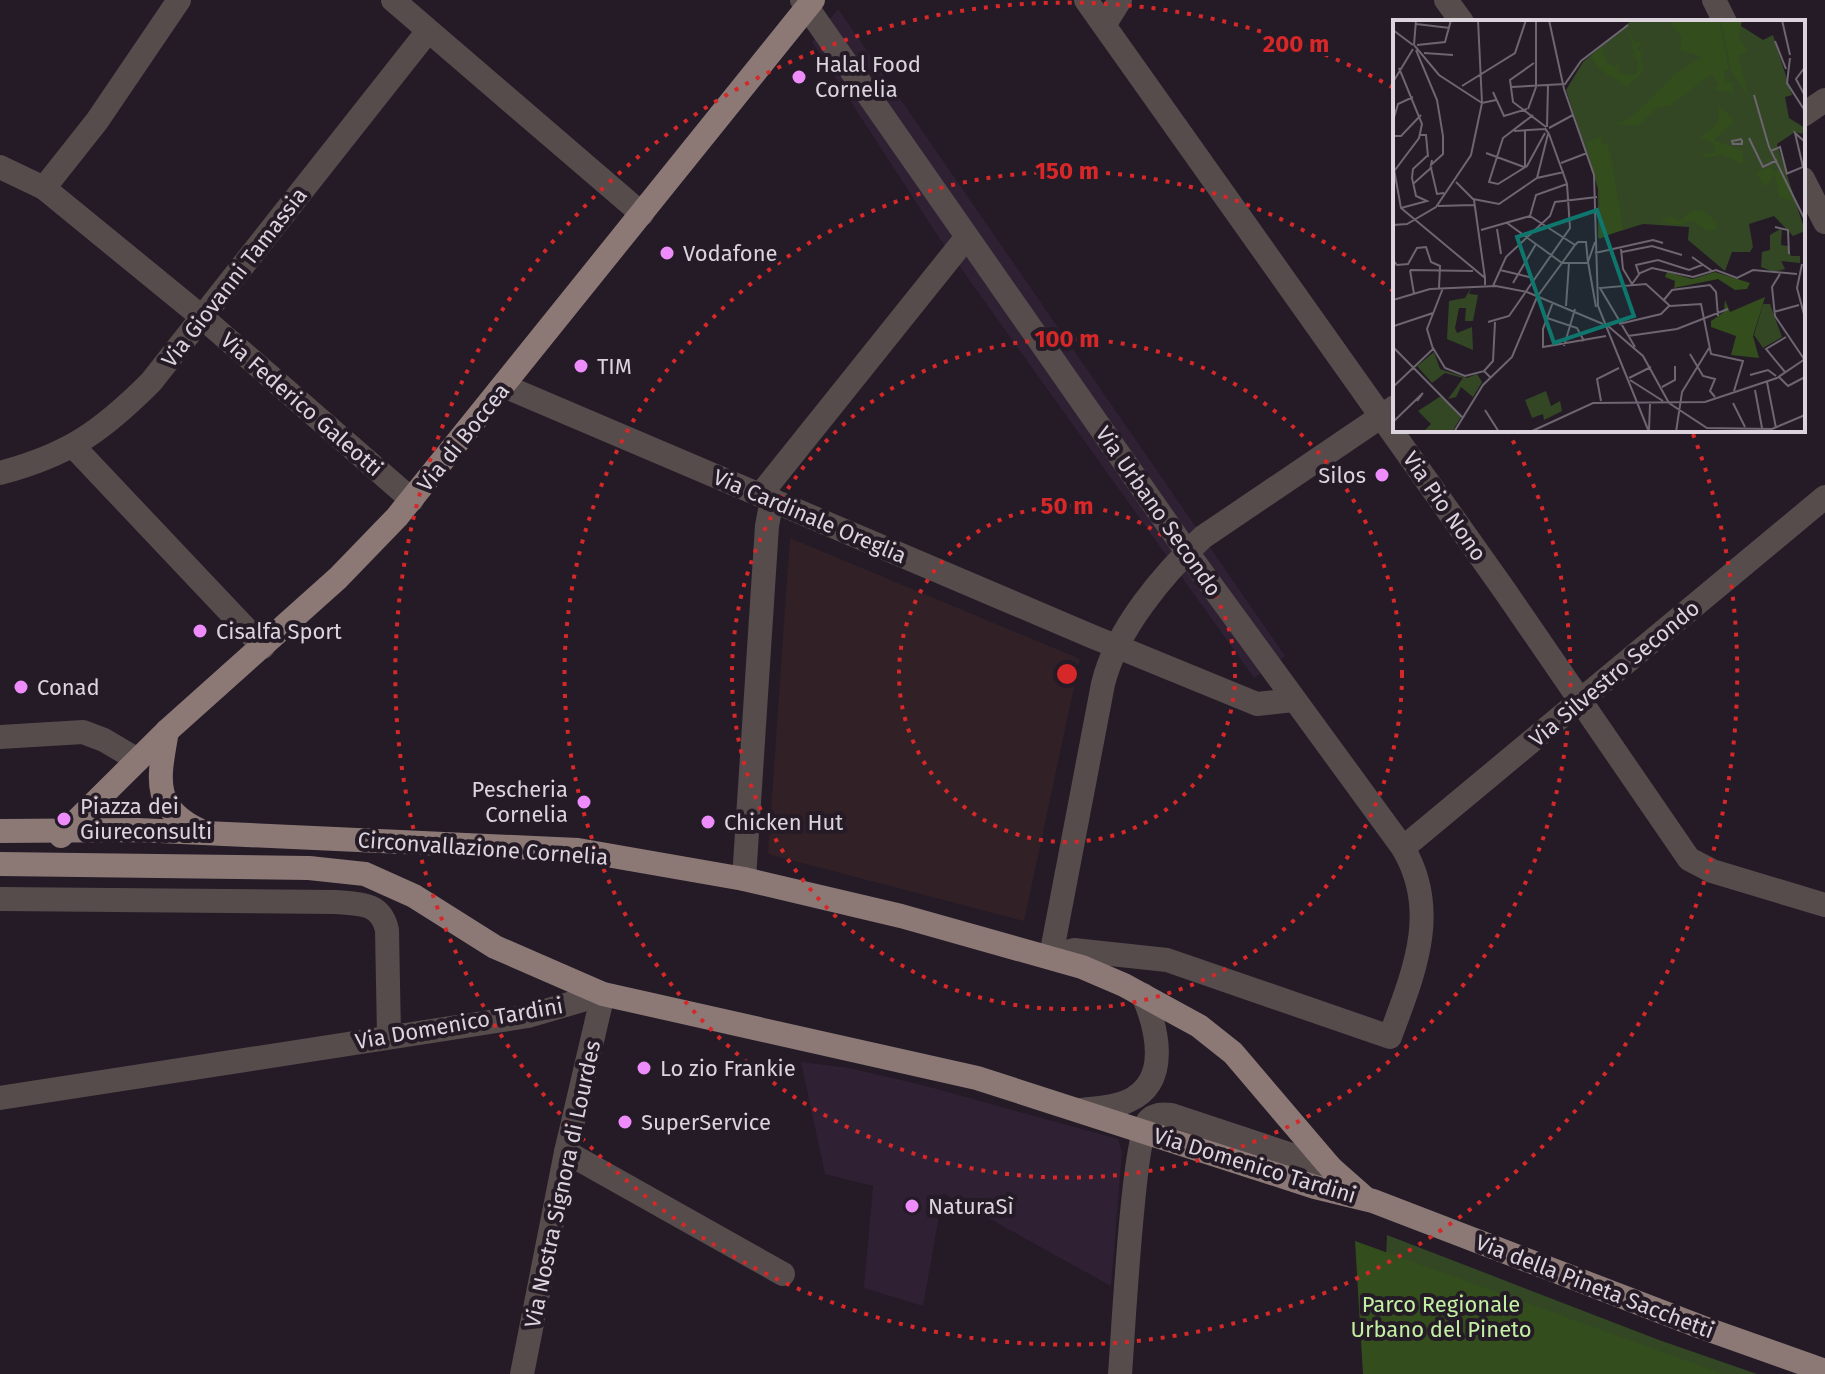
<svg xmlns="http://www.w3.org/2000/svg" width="1825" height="1374" font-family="'Fira Sans',sans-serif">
<rect width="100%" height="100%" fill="#241b27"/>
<!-- built -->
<g fill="#2f2133">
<path d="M 838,9 L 1285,656 L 1254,678 L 940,239 L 812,42 Z"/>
<path d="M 801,1062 L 849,1068 L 922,1085 L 1118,1139 L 1122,1152 L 1111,1286 L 943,1193 L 923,1306 L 864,1288 L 873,1186 L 825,1174 Z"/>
</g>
<!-- education -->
<path fill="#322027" d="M 790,538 L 1080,659 L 1024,921 L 768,854 Z"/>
<!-- green -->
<path fill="#334725" d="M 1387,1235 L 1659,1340 L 1757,1374 L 1381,1374 Z"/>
<!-- forest -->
<path fill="#334d1d" d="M 1355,1241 L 1723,1374 L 1363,1374 Z"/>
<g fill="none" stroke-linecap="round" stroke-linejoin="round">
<!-- minor -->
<g stroke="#554c4b" stroke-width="24">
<path d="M 393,0 L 642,214"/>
<path d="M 802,0 L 1187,552 L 1403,848 C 1441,912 1413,974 1390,1037 L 1167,960 L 1074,950 L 1051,956 L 1103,684 C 1116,630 1163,574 1203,537 L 1395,407"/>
<path d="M 1086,0 L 1505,591 L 1689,859 L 1712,871 L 1825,905"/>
<path d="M 1446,0 L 1462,22"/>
<path d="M 1714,0 L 1725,22"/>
<path d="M 1105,24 L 1120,0"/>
<path d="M 1803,115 L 1825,100"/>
<path d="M 0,167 L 44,188 L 203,318 L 412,500"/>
<path d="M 1803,179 L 1825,222"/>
<path d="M 44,188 L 97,121 L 179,0"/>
<path d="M 504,386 L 1091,636 L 1257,704 L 1293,700"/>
<path d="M 74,447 L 263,647"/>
<path d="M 0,473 C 68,455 101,432 151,382 L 428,31"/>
<path d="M 761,494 L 966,238"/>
<path d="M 0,737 L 83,732 L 104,740 L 138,760"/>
<path d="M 1403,848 L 1825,497"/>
<path d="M 744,879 L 767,526 L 772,499"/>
<path d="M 0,899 L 335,902 C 359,904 381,902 387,930 L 389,1036"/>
<path d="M 0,1098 L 528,1016 L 603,994"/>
<path d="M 1079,1110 C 1095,1108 1113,1108 1128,1101 C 1171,1082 1157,1028 1143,995"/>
<path d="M 566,1152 L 783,1274"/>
<path d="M 522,1374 L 566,1152 L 603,994"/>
<path d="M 1120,1374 C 1123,1336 1133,1140 1148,1121 C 1154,1114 1162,1114 1171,1115 L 1331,1168"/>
</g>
<!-- major -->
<g stroke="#8c7976" stroke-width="24">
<path d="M 167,731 C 159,778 150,808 201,831"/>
<path d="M 0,831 L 138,830 L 578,850 L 744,879 L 901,916 L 1082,967 L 1124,985 L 1199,1026 L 1233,1053 L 1331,1168 L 1365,1198"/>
<path d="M 61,836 L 167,731 L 338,578 L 397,517 L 813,0"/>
<path d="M 0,864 L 309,868 L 365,874 L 414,896 L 495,947 L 603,994 L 977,1078 L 1315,1187 L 1373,1201 L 1701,1327 L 1825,1371"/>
</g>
</g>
<!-- distance rings -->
<g fill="none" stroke="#d62828" stroke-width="4" stroke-dasharray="4 8">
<circle cx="1067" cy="674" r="168"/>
<circle cx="1067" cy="674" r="335"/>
<path d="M1507 430A503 503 0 1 1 1394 292"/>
<path d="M1693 434A671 671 0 1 1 1392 87"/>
</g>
<!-- markers -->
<g fill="#ed8cfa" stroke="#241b27" stroke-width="3">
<circle cx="799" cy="77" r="8"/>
<circle cx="667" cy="253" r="8"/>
<circle cx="581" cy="366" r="8"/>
<circle cx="1382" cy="475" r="8"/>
<circle cx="200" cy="631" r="8"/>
<circle cx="21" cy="687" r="8"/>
<circle cx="584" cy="802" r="8"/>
<circle cx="64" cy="819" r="8"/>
<circle cx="708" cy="822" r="8"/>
<circle cx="644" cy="1068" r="8"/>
<circle cx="625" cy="1122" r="8"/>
<circle cx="912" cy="1206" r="8"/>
</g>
<g text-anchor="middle" stroke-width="8" stroke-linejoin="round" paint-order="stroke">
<!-- poi labels -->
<g font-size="22" fill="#dbd4dd" stroke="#241b27" text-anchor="start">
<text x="815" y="72">Halal Food<tspan x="815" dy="25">Cornelia</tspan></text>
<text x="683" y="261">Vodafone</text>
<text x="597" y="374">TIM</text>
<text x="1366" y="483" text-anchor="end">Silos</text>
<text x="216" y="639">Cisalfa Sport</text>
<text x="37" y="695">Conad</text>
<text x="568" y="797" text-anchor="end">Pescheria<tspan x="568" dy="25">Cornelia</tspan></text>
<text x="80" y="814">Piazza dei<tspan x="80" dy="25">Giureconsulti</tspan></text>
<text x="724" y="830">Chicken Hut</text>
<text x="660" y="1076">Lo zio Frankie</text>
<text x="641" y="1130">SuperService</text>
<text x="928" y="1214">NaturaSì</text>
</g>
<!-- street labels -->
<g font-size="22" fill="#dbd4dd" stroke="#241b27">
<text transform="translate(234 277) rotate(-52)" y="8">Via Giovanni Tamassia</text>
<text transform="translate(302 404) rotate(41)" y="8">Via Federico Galeotti</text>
<text transform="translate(463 437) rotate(-51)" y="8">Via di Boccea</text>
<text transform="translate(1445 506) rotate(55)" y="8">Via Pio Nono</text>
<text transform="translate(1159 511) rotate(55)" y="8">Via Urbano Secondo</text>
<text transform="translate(810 516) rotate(23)" y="8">Via Cardinale Oreglia</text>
<text transform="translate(1614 673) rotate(-40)" y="8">Via Silvestro Secondo</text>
<text transform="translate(483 848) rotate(4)" y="8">Circonvallazione Cornelia</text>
<text transform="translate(459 1023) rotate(-10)" y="8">Via Domenico Tardini</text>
<text transform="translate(1255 1165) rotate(17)" y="8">Via Domenico Tardini</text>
<text transform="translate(562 1184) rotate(-78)" y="8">Via Nostra Signora di Lourdes</text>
<text transform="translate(1595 1286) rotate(21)" y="8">Via della Pineta Sacchetti</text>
</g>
<!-- park labels -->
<g font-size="22" fill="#c2efa2" stroke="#241b27">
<text x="1441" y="1312">Parco Regionale<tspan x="1441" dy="25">Urbano del Pineto</tspan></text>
</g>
</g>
<!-- overview -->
<g transform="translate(1393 20)">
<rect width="412" height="412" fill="#241b27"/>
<path d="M 239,0 L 348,0 L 348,6 L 370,20 L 380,15 L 399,75 L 392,77 L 396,98 L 412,108 L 409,114 L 402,112 L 384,124 L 412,211 L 400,216 L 381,196 L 356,204 L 360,227 L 357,232 L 339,232 L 332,251 L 295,220 L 296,207 L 250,204 L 205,218 L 205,168 L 173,70 L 190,42 ZM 389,208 L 388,225 L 395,226 L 398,236 L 407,236 L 407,243 L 388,241 L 392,249 L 381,252 L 368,247 L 369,232 L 377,230 L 377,215 ZM 78,268 L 76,274 L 85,275 L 80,301 L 72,301 L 73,288 L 66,288 L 62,308 L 64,313 L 79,307 L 80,330 L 54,319 L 56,281 L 72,278 ZM 370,284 L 377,284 L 389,317 L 370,328 L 361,315 ZM 41,332 L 47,349 L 74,358 L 84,354 L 89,362 L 80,377 L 68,367 L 63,377 L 55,379 L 70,358 L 52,353 L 39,363 L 24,346 ZM 153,371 L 158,386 L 167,381 L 169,391 L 151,400 L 150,394 L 139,398 L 132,380 ZM 48,376 L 68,397 L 59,412 L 30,412 L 38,404 L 25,391 Z" fill="#334725"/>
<path d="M 282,0 L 326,0 L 336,50 L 331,51 L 332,61 L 339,62 L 341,73 L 321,69 L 326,64 L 319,54 L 276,86 L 265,87 L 245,106 L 222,104 L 238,98 L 283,53 L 309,37 L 287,30 L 289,16 L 278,5 ZM 328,0 L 349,0 L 346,18 L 355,31 L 345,36 L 356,78 L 338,50 ZM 234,7 L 241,21 L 250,24 L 243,28 L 253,37 L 247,35 L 250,52 L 234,67 L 206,49 L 198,35 L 209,27 L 214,43 L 221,47 L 226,43 L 225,53 L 241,55 L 246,48 L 244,39 L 231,31 L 242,35 ZM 326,86 L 339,98 L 339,104 L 321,120 L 350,131 L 350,145 L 328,134 L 314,138 L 308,134 L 322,133 L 320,123 L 307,118 L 325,103 ZM 211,116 L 207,123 L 214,124 L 220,148 L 230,209 L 206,219 L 207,177 L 193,122 ZM 377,147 L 381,152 L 388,149 L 401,182 L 386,177 L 382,154 L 372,168 L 363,152 ZM 310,190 L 324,203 L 323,210 L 315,211 L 298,200 L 288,205 L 266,202 L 277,196 L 287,201 L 298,191 ZM 274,252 L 299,259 L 322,252 L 357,263 L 354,269 L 342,270 L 325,259 L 281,268 L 282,261 L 272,257 ZM 372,277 L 360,316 L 366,338 L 338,335 L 343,316 L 318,307 L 318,301 L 331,292 L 332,280 L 337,292 Z" fill="#334d1d"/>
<path fill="none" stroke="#6d6570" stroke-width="2" d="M 156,0 L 171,69 L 201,155 L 205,286 L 256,412M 389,0 L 397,35M 23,4 L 57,8M 0,10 L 20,25M 382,21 L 393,49M 21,25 L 46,55 L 89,83 L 103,80M 21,25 L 23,0M 24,25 L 52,22 L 58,0M 23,30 L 44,80 L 50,116 L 50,134 L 38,145 L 39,140M 31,33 L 60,35M 397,38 L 394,63 L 412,91M 141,43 L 117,60 L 120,82 L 153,107M 412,47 L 403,59 L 412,76M 0,62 L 20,29M 69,66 L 122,33 L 133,0M 118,67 L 172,64 L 188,41 L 235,5M 100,72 L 111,96 L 134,89M 361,75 L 376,127 L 412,200M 135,89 L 143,67 L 143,0M 140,95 L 110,118 L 96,162 L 105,164 L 134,146 L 152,113M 0,101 L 5,84 L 20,77M 154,107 L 155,65M 156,108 L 180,95M 121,111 L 152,109 L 156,114 L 152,108M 27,115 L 33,115 L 35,137M 0,116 L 8,116 L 28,95M 356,118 L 370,147 L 384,140M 349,120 L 349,124 L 340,124 L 339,121 L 349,119M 378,131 L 387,127 L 394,154M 93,133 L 131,147M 168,143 L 194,133M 0,144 L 8,188 L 92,258 L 92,265M 132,147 L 132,111M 38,148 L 44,174 L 51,173M 2,150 L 26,118 L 29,104 L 6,48M 393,154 L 410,147 L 402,113 L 412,122M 144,158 L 155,114M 63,162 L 80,179 L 106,184 L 144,158 L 171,152M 20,164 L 39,147M 81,180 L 92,258M 45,186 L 81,185M 8,188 L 34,181 L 23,176 L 19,158 L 20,149 L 34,136M 137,196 L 182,225M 0,205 L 14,204 L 43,187 L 78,135 L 89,83 L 85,0M 382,207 L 395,210 L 396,234M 104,209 L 108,234M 88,210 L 137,196 L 143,175 L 174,164M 412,212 L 412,285M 202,222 L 195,242 L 203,287M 228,229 L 230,249 L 239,264M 229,232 L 259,226 L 289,235M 202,233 L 260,220 L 270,223M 299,237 L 319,251M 0,240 L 4,245 L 15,244 L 24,228 L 33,227 L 38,242 L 47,246 L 46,268M 409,244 L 404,268 L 412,298M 17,250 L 80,251M 17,250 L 21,274M 107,250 L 140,258M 246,254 L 243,245 L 265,240 L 296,250 L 309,245M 387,254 L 379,267 L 382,296 L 411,339M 120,263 L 143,224M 239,264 L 247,253 L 259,248 L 300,257 L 323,250 L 344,258 L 360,250 L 404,254M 100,266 L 113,237 L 157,196 L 162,182 L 204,177M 0,280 L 37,269 L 103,266 L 134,272 L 210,304M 270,281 L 279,270 L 317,265 L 323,272 L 325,296M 160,282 L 150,309 L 150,327 L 213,316M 173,286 L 176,243M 381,292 L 406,285M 154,298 L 184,308 L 191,321M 95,302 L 116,296 L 177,208 L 174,164 L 156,114M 226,304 L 268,294 L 276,286M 1,306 L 40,293M 215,306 L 250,336 L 276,383 L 314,408 L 379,409 L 412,395M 235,316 L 284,309 L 335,289M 171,326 L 182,289M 0,327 L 69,397M 242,327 L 207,268 L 253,264 L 277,286 L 308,284 L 318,334 L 350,341 L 341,371M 40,328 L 52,348 L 72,356 L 91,351 L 97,357M 297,334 L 310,356 L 322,359 L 317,371 L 322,377M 91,351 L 100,341 L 102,302M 392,352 L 373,329 L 393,317M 357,355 L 375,350 L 383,356M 386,357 L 395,366 L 412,357M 236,358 L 258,347M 237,360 L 270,381M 374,362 L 383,408M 0,367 L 40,329 L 34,309 L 50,268M 269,367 L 282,360 L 282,346M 362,370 L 369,408M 208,381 L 204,359 L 226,348M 340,383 L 352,407M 92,390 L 106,412M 0,402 L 30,373 L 24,381M 256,410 L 257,384M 61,412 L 90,365 L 119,337 L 144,277 L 169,243 L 182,225 L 185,222 L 193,222 L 195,243 L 169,243 L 114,203M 137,412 L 200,383 L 312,382 L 384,358 L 412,339M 283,412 L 289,372 L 316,328"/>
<path fill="#0f766e" fill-opacity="0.15" stroke="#0f766e" stroke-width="4" d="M 204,190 L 241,296 L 161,323 L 124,217 Z"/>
<rect width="412" height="412" fill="none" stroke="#dbd4dd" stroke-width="4"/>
</g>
<circle cx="1067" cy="674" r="12" fill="#d62828" stroke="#241b27" stroke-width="4"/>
<g font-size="24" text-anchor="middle" font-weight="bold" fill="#d62828" stroke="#241b27" stroke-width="8" stroke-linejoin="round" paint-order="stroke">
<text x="1296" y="52">200 m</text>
<text x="1067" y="179">150 m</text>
<text x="1067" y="347">100 m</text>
<text x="1067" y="514">50 m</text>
</g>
</svg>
